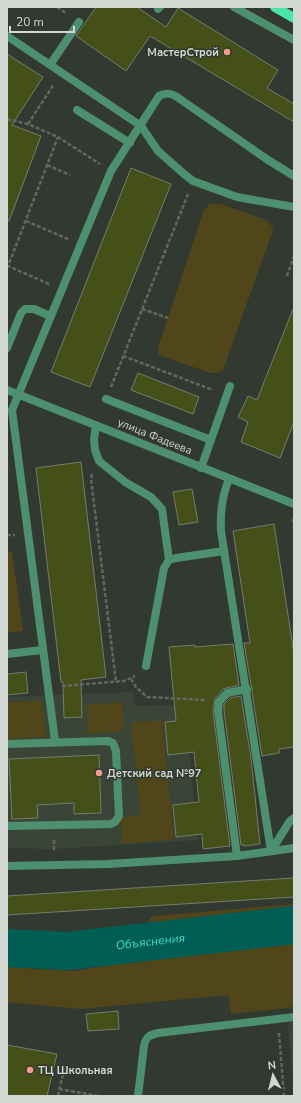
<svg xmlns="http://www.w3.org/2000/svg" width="301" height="1103" font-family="'Nunito Sans',sans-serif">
<rect width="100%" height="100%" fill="#323931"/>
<!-- built -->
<g fill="#3a4537">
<path d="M 133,692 L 135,706 L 185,705 L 198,840 L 54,849 L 7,848 L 7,697 Z"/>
<path d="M 294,1017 L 294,1096 L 288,1025 Z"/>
</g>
<!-- green -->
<g fill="#504619">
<path d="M 210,204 L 220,204 L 264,219 L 273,227 L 272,233 L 223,370 L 218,373 L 211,373 L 161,356 L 158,353 L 158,348 L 204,210 Z"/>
<path d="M 12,551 L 23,631 L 7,633 L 7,552 Z"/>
<path d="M 42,701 L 46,737 L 7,739 L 7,702 Z"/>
<path d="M 122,702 L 124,731 L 88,734 L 86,705 Z"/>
<path d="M 162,720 L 174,839 L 123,844 L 120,818 L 141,815 L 131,723 Z"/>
<path d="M 294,904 L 294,911 L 152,925 L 149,921 L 150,918 L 155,916 Z"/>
<path d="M 294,942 L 294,1007 L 231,1014 L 228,995 L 81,1009 L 7,1002 L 7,967 L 72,971 L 154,959 Z"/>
</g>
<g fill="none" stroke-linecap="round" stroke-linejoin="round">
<!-- river -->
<path stroke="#005e55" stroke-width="38" id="s1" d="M 7,948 L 68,951 L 294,925"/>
</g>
<!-- building -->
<g fill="#454f18" stroke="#787b6f">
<path d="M 96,7 L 137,7 L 166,27 L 178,8 L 278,70 L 267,88 L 294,104 L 294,122 L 150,36 L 126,71 L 76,36 Z"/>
<path d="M 7,54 L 43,77 L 12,125 L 41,136 L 9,221 L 7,221 Z"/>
<path d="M 131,168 L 171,184 L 90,387 L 51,372 Z"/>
<path d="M 293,309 L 294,309 L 294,422 L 280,458 L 241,442 L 248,422 L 238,417 L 248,396 L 257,400 Z"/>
<path d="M 138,373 L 199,397 L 193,414 L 131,390 Z"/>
<path d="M 81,462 L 106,677 L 81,680 L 82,717 L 64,718 L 63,682 L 61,682 L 36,468 Z"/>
<path d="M 192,489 L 198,522 L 179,525 L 173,492 Z"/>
<path d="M 274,524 L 294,654 L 294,747 L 279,749 L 279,753 L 262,756 L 252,692 L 252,688 L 251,685 L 244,643 L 250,643 L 233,531 Z"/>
<path d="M 233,644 L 239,685 L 223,689 L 215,699 L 213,711 L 230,846 L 203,849 L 202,834 L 176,837 L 173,805 L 199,802 L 194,752 L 168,755 L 165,722 L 176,721 L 169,647 L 195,645 L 195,647 Z"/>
<path d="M 26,672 L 28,693 L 7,695 L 7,674 Z"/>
<path d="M 241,696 L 251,758 L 260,844 L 244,846 L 244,845 L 241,845 L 224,711 L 224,704 L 230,698 Z"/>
<path d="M 99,755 L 101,813 L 74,814 L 74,803 L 37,805 L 38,818 L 12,819 L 9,759 Z"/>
<path d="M 294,878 L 294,897 L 7,915 L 7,896 Z"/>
<path d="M 118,1011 L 119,1029 L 88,1031 L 86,1014 Z"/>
<path d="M 7,1045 L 57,1054 L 47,1096 L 7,1096 Z"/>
</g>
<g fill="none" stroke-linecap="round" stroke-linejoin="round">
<!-- path -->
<g stroke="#626861" stroke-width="2.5" stroke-dasharray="4 2" stroke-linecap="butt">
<path d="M 57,7 L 67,14"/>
<path d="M 7,119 L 28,124 L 58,137 L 100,164"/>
<path d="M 28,124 L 54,84"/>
<path d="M 47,165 L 70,175"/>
<path d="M 26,221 L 68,239"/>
<path d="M 287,276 L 294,256"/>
<path d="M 49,284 L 8,266 L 58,137"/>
<path d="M 142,309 L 168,318"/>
<path d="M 123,356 L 213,390"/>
<path d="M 111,387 L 188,194"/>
<path d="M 92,474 L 91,479 L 116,682"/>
<path d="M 293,519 L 294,527"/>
<path d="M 7,535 L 15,535"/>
<path d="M 131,679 L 136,687 L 147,697 L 206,700"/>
<path d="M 62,686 L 124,681 L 135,676"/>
<path d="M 54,840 L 54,851"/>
<path d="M 279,1033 L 284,1096"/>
<path d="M 59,1089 L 99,1096"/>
<path d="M 58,1096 L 65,1065"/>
</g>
<!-- lane -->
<g stroke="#4d906f" stroke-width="8">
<path d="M 234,7 L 294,40"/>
<path d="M 158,9 L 160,7"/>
<path d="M 50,65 L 79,22"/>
<path d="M 77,110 L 130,143"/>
<path d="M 7,348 L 21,313 L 25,309 L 34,309 L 50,316"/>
<path d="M 106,399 L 211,440"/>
<path d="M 96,426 L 94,439 L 95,450 L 99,461 L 125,482 L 151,497 L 162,509 L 169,560"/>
<path d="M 201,468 L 230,386"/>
<path d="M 229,479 C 222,496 220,512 221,531 L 271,851"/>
<path d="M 7,654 L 42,650"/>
<path d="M 146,666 L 164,568 L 169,560 L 176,558 L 224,551"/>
<path d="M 55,741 L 12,410 L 111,171 L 159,96 C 166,92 171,93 177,97 L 268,160 L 294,176"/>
<path d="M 7,744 L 108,741 L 113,743 L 116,751 L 119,816 L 115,822 L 111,824 L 7,826"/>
<path d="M 271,851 L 290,821 L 294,818"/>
<path d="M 237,856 L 218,711 L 219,702 L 227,693 L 247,689"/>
<path d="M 138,1096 L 144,1046 C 146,1037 149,1035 158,1033 L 294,1017"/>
</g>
<!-- street -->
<g stroke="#4d906f" stroke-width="8">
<path d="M 7,36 L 141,126 L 158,151 L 184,174 L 193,181 L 237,197 L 294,207"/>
<path d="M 7,390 L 294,504"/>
<path d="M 7,866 L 108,864 L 237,856 L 294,848"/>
</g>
<!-- primary -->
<path stroke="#49e7a6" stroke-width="10" d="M 275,7 L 294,18"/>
</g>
<!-- markers -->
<g fill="#f49d8a" stroke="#323931" stroke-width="1.5">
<circle cx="227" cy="52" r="4"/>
<circle cx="99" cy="773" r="4"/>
<circle cx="30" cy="1070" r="4"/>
</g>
<g text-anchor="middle" stroke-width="3" stroke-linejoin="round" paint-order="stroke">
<!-- poi labels -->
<g font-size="11" font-weight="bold" fill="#d3d7d2" stroke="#323931" text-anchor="start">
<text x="219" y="56" text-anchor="end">МастерСтрой</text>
<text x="107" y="777">Детский сад №97</text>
<text x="38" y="1074">ТЦ Школьная</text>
</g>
<!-- street labels -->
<g font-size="11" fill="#d3d7d2" stroke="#323931">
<text transform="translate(155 436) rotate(22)" y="4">улица Фадеева</text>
</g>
<!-- water labels -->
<g font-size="12" font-style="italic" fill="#42d9c6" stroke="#323931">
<text dy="4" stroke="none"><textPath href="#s1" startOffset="144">Объяснения</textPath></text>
</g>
</g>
<!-- border -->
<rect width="301" height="1103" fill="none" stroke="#d3d7d2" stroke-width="16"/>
<!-- north arrow -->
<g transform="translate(273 1075) rotate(353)" stroke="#323931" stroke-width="3" paint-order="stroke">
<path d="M0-3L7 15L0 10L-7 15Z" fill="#d3d7d2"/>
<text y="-6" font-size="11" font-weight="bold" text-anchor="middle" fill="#d3d7d2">N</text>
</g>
<!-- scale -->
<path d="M10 26v6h64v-6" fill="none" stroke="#d3d7d2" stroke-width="2"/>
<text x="16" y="26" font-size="12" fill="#d3d7d2" stroke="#323931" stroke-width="3" paint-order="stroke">20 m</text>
</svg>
